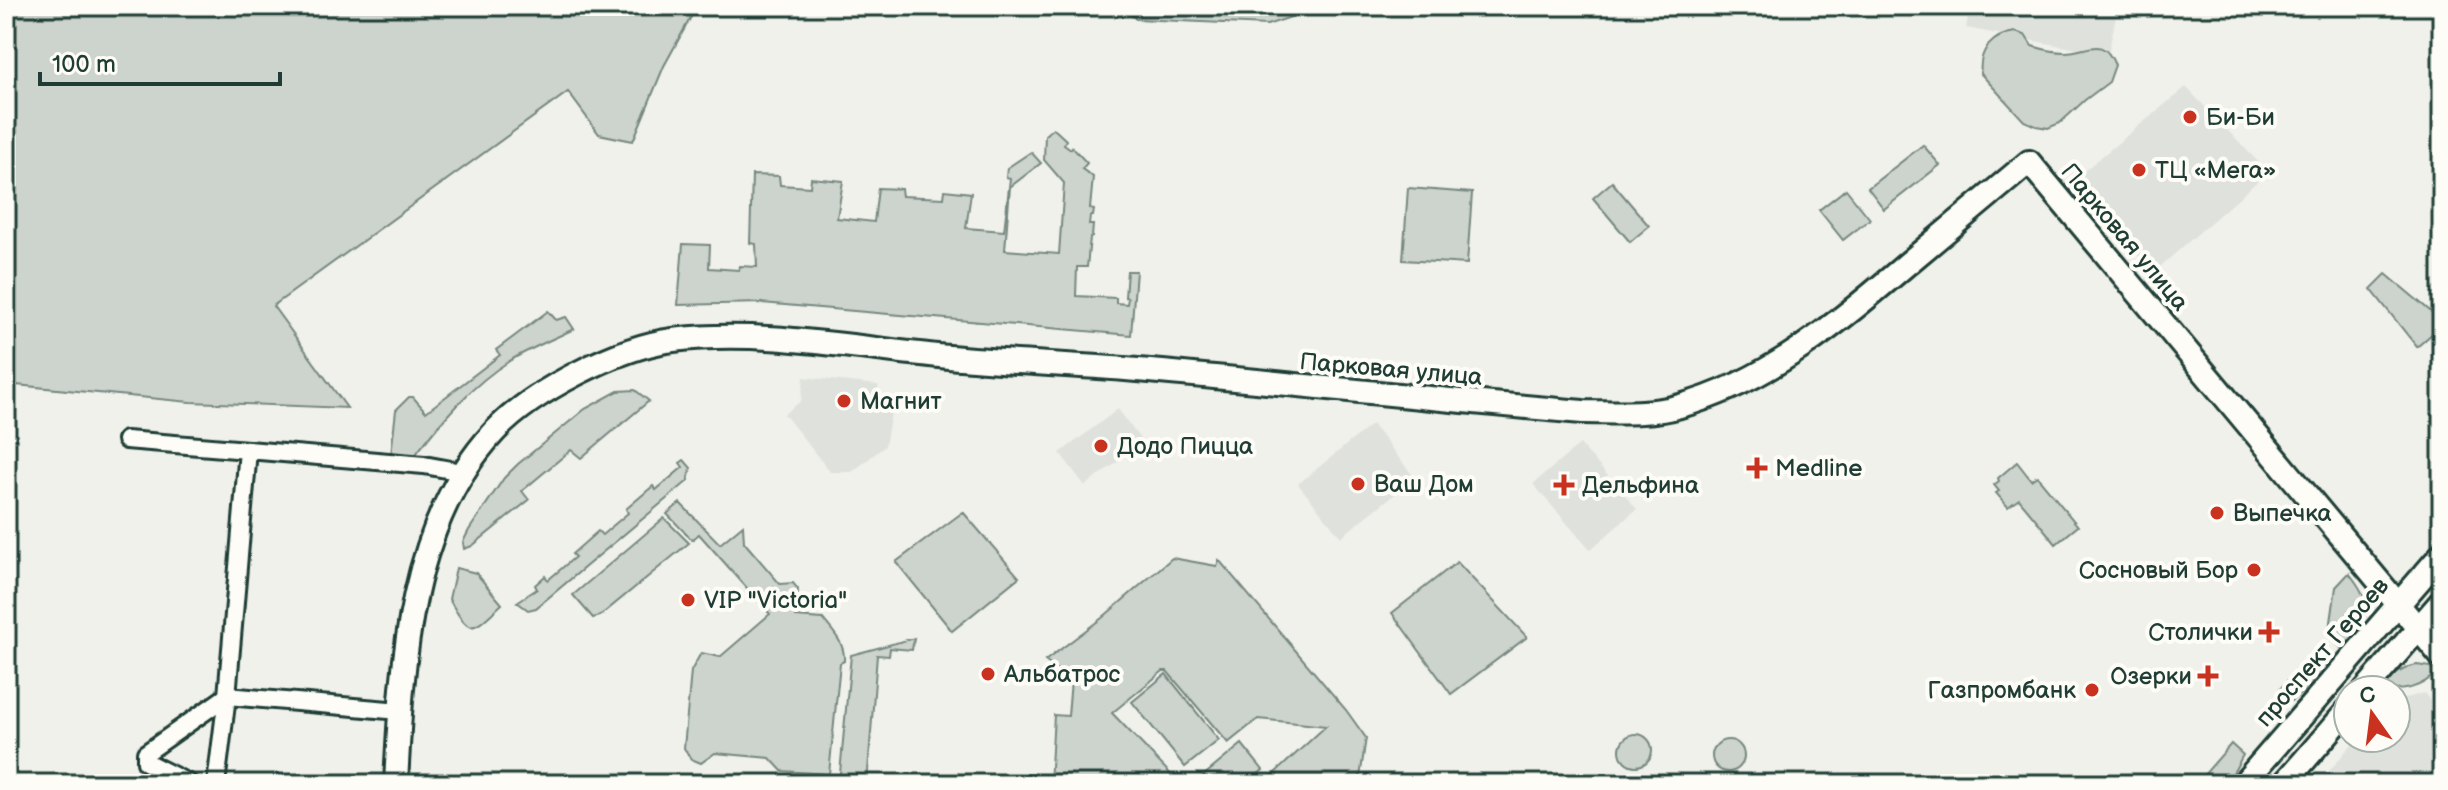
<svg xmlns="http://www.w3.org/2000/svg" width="2448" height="790" font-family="'Balsamiq Sans',sans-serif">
<rect width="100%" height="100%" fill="#f0f1eb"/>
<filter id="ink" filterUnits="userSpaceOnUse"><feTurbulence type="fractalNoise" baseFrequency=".0125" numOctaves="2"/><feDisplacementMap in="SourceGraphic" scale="16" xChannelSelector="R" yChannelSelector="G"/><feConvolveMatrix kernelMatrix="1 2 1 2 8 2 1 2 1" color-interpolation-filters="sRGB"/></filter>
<g filter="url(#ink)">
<!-- built -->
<g fill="#dfe2dc">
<path d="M 1970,6 L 2118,6 L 2108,55 L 1966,28 Z"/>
<path d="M 2186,87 L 2268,172 L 2153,273 L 2073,180 Z"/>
<path d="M 804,377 L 878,385 L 880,400 L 893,402 L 885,446 L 852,472 L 830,472 L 784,414 L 801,401 Z"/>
<path d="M 1118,409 L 1143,443 L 1085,486 L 1060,453 Z"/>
<path d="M 1372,424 L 1415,478 L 1341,537 L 1298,484 Z"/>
<path d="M 1580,444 L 1637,509 L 1590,550 L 1533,484 Z"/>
<path d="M 2424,693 L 2442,715 L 2442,784 L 2318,784 L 2357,738 L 2396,738 L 2396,701 Z"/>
</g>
<!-- green -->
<g fill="#cdd3cd" stroke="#768880" stroke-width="2">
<path d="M 13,6 L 697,6 L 664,66 L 633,141 L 599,134 L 568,92 L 273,306 L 347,408 L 190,402 L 6,384 L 6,11 Z"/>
<path d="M 1120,6 L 1324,6 L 1267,25 L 1136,19 Z"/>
<path d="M 2015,32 L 2025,35 L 2032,46 C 2042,49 2054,52 2065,52 C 2089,52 2102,34 2115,65 L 2109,82 L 2085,100 L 2060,123 L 2048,128 L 2036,126 L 2024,121 L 1981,74 C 1978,50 1993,35 2015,32 Z"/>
<path d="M 1053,128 L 1066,140 L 1064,144 L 1071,149 L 1072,147 L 1087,163 L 1082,169 L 1093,177 L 1090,209 L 1094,210 L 1093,216 L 1090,216 L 1089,225 L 1093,225 L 1092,237 L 1090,238 L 1087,267 L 1077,267 L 1076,296 L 1116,298 L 1116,303 L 1127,304 L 1128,298 L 1125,297 L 1127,271 L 1136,271 L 1131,335 L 762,303 L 678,305 L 683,244 L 710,245 L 709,268 L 739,270 L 740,266 L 757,267 L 756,244 L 750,243 L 752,175 L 779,176 L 780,185 L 810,187 L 811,178 L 843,181 L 837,218 L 874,222 L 878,188 L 901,189 L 902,196 L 944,198 L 945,190 L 971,193 L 966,228 L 1004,231 L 1010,178 L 1006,177 L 1007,168 L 1031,152 L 1041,163 L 1010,187 L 1005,250 L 1059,254 L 1064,183 L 1044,160 L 1045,135 Z"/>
<path d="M 1923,145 L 1940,165 L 1884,209 L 1868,188 Z"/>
<path d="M 1612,182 L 1649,226 L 1630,242 L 1593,198 Z"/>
<path d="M 1408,188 L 1472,193 L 1467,264 L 1403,260 Z"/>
<path d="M 1846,189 L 1870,219 L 1843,240 L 1819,210 Z"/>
<path d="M 2386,274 L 2442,321 L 2442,325 L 2417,347 L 2371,289 Z"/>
<path d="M 548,311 L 556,320 L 566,317 L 574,329 C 553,339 531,348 511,360 C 471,385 441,421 413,458 L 391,455 L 396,410 L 409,397 L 413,397 L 426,412 L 500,355 L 496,350 Z"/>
<path d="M 635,390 L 649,401 L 581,458 L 571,450 L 522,491 L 529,500 L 472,546 L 464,549 L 463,542 L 469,530 L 504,478 L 518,464 L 585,409 L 618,391 Z"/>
<path d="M 684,460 L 691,468 L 688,481 L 536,608 L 528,610 L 517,602 L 537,589 L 535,585 L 545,576 L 548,580 L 575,557 L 572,554 L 598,531 L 602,535 L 628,513 L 626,509 L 653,486 L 656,490 L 683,467 L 680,463 Z"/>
<path d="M 2017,462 L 2031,480 L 2037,476 L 2078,526 L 2056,544 L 2019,499 L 2008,507 L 1996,493 L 1999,491 L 1994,485 L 1999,481 L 1998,478 Z"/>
<path d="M 680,503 L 720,544 L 743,525 L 744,542 L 780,584 L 793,583 L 798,589 L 796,617 L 823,619 C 834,633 845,643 844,661 L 840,663 L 829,774 L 782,771 L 770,758 L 715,753 L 701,763 L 691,759 L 684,748 L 691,671 L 701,653 L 720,657 L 770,614 L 699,534 L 692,540 L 667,514 Z"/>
<path d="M 963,512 L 1019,577 L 952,631 L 896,562 Z"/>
<path d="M 664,518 L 689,543 L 600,616 L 593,618 L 573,595 Z"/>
<path d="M 1172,558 L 1217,566 L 1219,560 L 1346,710 L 1366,738 L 1359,784 L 1263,784 L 1326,726 L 1258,719 L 1228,743 L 1167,671 L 1163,671 L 1112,713 L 1180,784 L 1050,784 L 1054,715 L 1068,716 L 1071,680 L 1045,661 L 1102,618 Z"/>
<path d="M 1457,562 L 1527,637 L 1451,694 L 1392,613 Z"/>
<path d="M 456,568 L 476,573 L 502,604 C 471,632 471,638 449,599 Z"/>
<path d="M 2349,573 C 2377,608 2367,618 2343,650 L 2329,636 L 2336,587 Z"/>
<path d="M 914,638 L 912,650 L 890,648 L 889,656 L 877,655 L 867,784 L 839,784 L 851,655 Z"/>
<path d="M 2323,661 L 2332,663 L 2320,679 L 2291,701 L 2279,690 C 2293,674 2302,664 2323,661 Z"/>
<path d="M 2417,665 L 2430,667 L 2437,672 C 2421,688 2404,692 2382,689 C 2393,676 2401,668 2417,665 Z"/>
<path d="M 1166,674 L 1219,740 L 1185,767 L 1132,702 Z"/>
<circle cx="1636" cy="750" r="16"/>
<circle cx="1728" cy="756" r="16"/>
<path d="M 1242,744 L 1263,770 L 1246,784 L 1199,784 L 1197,781 Z"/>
<path d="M 2231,744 L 2243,755 L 2227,784 L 2196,784 Z"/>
</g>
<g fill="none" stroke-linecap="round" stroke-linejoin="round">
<defs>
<g id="street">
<path d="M 126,440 L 248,450 L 227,696 L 216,784"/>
<path d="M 248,450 L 424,465 L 462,472"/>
<path d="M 190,784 L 146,762 L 146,753 L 227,696 L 400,711"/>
</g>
<g id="secondary">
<path d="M 2365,690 L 2442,601"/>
<path d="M 396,784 C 402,664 408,524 495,431 C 533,391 618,347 673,340 C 765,329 857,349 949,357 C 1016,363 1083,365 1150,371 C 1295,384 1439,400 1583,412 C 1615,412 1650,415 1680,406 C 1768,382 1839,322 1907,264 C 1948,230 1988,196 2029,162 L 2442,657"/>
<path d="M 2243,784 L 2442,554"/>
<path d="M 2284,784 L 2348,710"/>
</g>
</defs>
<!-- street casing -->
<use href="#street" stroke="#1f3d34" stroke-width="22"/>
<!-- secondary casing -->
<use href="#secondary" stroke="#1f3d34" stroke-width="28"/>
<!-- street -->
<use href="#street" stroke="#fdfcf7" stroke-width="16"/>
<!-- secondary -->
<use href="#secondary" stroke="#fdfcf7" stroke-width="22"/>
</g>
</g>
<!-- markers -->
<g fill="#c8321e" stroke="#fdfcf7" stroke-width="3">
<circle cx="2190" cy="117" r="8"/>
<circle cx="2139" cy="170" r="8"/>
<circle cx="844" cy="401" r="8"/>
<circle cx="1101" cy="446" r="8"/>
<path d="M1753 456h8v8h8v8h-8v8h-8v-8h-8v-8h8z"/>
<circle cx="1358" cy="484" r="8"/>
<path d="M1560 473h8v8h8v8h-8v8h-8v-8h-8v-8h8z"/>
<circle cx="2217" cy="513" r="8"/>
<circle cx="2254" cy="570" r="8"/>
<circle cx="688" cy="600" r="8"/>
<path d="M2265 620h8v8h8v8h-8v8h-8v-8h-8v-8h8z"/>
<circle cx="988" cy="674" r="8"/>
<path d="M2204 664h8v8h8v8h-8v8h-8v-8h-8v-8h8z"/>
<circle cx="2092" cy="690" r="8"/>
</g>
<g text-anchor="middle" stroke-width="8" stroke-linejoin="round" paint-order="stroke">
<!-- poi labels -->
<g font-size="24" fill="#1f3d34" stroke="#fdfcf7" text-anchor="start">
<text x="2206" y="125">Би-Би</text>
<text x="2155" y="178">ТЦ «Мега»</text>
<text x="860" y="409">Магнит</text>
<text x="1117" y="454">Додо Пицца</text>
<text x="1775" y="476">Medline</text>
<text x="1374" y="492">Ваш Дом</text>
<text x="1582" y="493">Дельфина</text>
<text x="2233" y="521">Выпечка</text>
<text x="2238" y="578" text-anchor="end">Сосновый Бор</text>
<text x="704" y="608">VIP "Victoria"</text>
<text x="2253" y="640" text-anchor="end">Столички</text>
<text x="1004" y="682">Альбатрос</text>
<text x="2192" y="684" text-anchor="end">Озерки</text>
<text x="2076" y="698" text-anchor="end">Газпромбанк</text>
</g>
<!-- street labels -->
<g font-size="24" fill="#1f3d34" stroke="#fdfcf7">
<text transform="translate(2125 237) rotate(50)" y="8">Парковая улица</text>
<text transform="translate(1391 369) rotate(5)" y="8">Парковая улица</text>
<text transform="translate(2322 652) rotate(-49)" y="8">проспект Героев</text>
</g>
</g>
<!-- margin -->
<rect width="2448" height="790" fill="none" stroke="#fdfcf7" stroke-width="32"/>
<rect x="16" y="16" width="2416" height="758" fill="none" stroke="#1f3d34" stroke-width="3" filter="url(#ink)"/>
<!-- north arrow -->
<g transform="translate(2372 714) rotate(346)"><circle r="38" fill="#fdfcf7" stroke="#a4b0a9" stroke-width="2"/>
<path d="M0-6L14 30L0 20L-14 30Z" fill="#c8321e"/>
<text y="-12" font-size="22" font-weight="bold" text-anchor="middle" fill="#1f3d34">С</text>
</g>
<!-- scale -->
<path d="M40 72v12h240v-12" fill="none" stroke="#1f3d34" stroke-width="4"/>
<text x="52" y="72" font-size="24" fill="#1f3d34" stroke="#fdfcf7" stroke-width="6" paint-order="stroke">100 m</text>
</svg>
